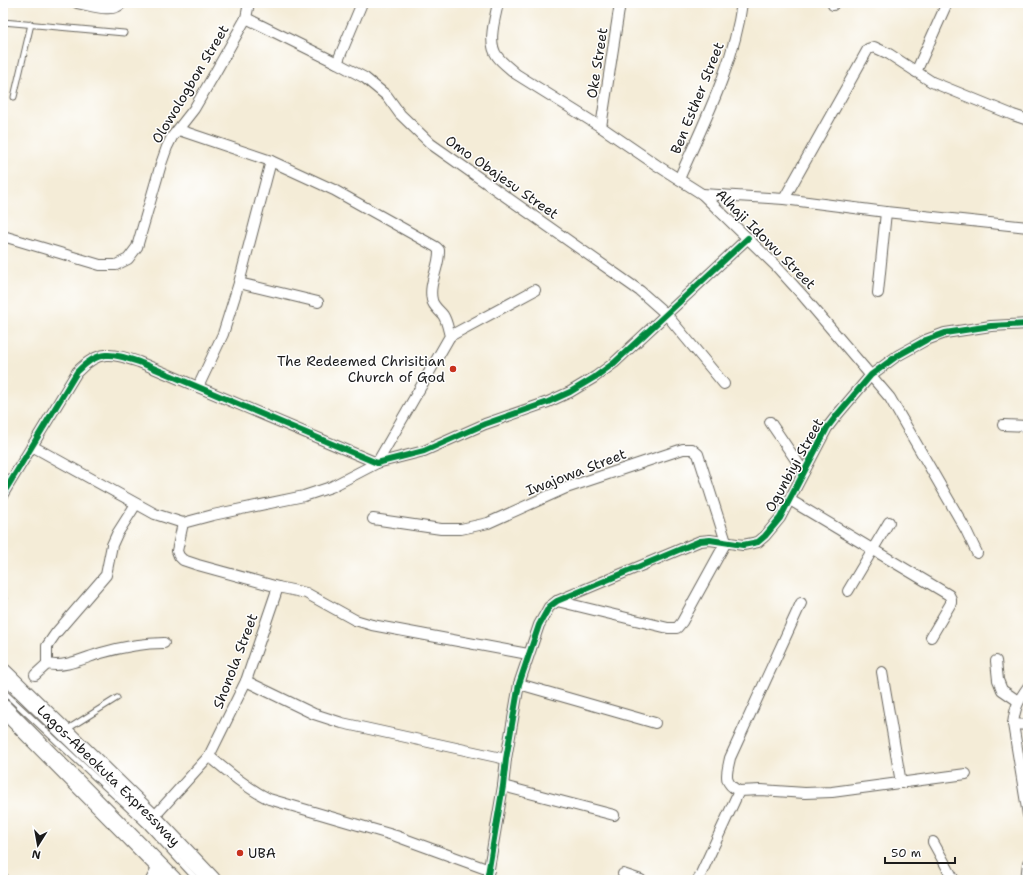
<svg xmlns="http://www.w3.org/2000/svg" width="1031" height="883" font-family="'Shantell Sans',sans-serif">
<rect width="100%" height="100%" fill="#fff"/>
<filter id="ink" filterUnits="userSpaceOnUse"><feTurbulence type="fractalNoise" baseFrequency=".025" numOctaves="2"/><feDisplacementMap in="SourceGraphic" scale="8" xChannelSelector="R" yChannelSelector="G"/><feConvolveMatrix kernelMatrix="1 2 1 2 8 2 1 2 1" color-interpolation-filters="sRGB"/></filter>
<filter id="wash" filterUnits="userSpaceOnUse"><feTurbulence type="fractalNoise" baseFrequency=".012" numOctaves="4" result="noise"/><feDisplacementMap in="SourceGraphic" scale="16" xChannelSelector="R" yChannelSelector="G"/><feGaussianBlur stdDeviation="0.9" result="paint"/><feColorMatrix in="noise" values="0 0 0 0 0 0 0 0 0 0 0 0 0 0 0 0 0 1.4 0 .05"/><feComposite in="paint" operator="in"/></filter>
<g filter="url(#wash)">
<rect width="100%" height="100%" fill="#f4ecd7"/>
</g>
<g filter="url(#ink)">
<g fill="none" stroke-linecap="round" stroke-linejoin="round">
<defs>
<g id="service">
<path d="M 3,22 L 124,33"/>
<path d="M 14,97 L 31,24"/>
<path d="M 3,598 L 4,599 L 3,602"/>
<path d="M 3,691 L 147,826 L 197,880"/>
<path d="M 66,730 L 117,698"/>
</g>
<g id="minor">
<path d="M 77,3 C 90,5 113,14 122,3"/>
<path d="M 498,3 C 495,19 487,42 497,56 C 502,63 510,68 516,74 L 601,127 L 658,166 L 702,194 L 776,266 L 804,297 L 890,398 L 966,530 L 977,553"/>
<path d="M 833,5 L 834,3"/>
<path d="M 246,18 L 337,63 L 365,78 L 387,96 L 400,114 L 431,144 L 640,291 L 666,314 L 724,384"/>
<path d="M 337,63 L 362,3"/>
<path d="M 916,72 L 947,3"/>
<path d="M 601,127 L 620,3"/>
<path d="M 679,179 C 704,122 734,65 742,3"/>
<path d="M 702,194 L 784,199 L 886,212 L 1028,227"/>
<path d="M 784,199 L 868,49 L 874,47 L 889,54 L 932,82 L 1013,115 L 1028,120"/>
<path d="M 3,236 L 100,265 L 116,265 L 128,259 L 137,247 L 161,164 L 167,147 L 172,137 L 194,109 L 215,73 L 246,18 L 249,3"/>
<path d="M 239,283 L 318,302"/>
<path d="M 878,293 L 886,212"/>
<path d="M 450,336 L 535,290"/>
<path d="M 198,387 L 223,334 L 239,283 L 271,161"/>
<path d="M 770,422 L 804,472"/>
<path d="M 1003,425 L 1028,426"/>
<path d="M 32,446 L 155,514 L 183,523 L 213,515 L 304,496 L 331,487 L 377,463 L 450,336 C 448,329 447,321 443,315 C 439,310 433,306 432,300 C 428,283 440,267 439,250 L 436,247 L 334,190 L 271,161 L 179,130"/>
<path d="M 3,494 L 77,372 C 99,349 111,353 139,362 L 377,463 L 424,451 L 485,424 L 548,402 L 570,392 L 595,377 L 614,363 L 748,238"/>
<path d="M 790,500 L 949,595 L 951,599 L 951,603 L 931,637"/>
<path d="M 373,519 L 441,529 L 461,529 L 488,523 L 566,488 L 683,449 L 692,449 L 698,454 L 726,542"/>
<path d="M 183,523 L 177,551 L 179,556 L 183,560 L 198,565 L 278,587 L 306,593 L 355,620 L 372,625 L 528,654"/>
<path d="M 848,591 L 889,522"/>
<path d="M 557,601 L 668,628 L 677,628 L 682,622 L 726,542"/>
<path d="M 996,661 L 998,680 L 1002,690 L 1018,701"/>
<path d="M 47,664 L 47,646 L 56,633 L 106,575 L 112,545 L 117,534 L 136,504"/>
<path d="M 47,664 C 65,668 84,658 101,653 C 122,647 142,643 164,643"/>
<path d="M 882,672 L 901,783"/>
<path d="M 35,675 L 47,664"/>
<path d="M 246,681 L 314,714 L 342,723 L 506,759"/>
<path d="M 519,684 L 655,723"/>
<path d="M 1028,687 C 1018,701 1015,707 1013,724 L 1028,815"/>
<path d="M 1013,724 L 1028,725"/>
<path d="M 209,756 C 228,772 247,788 269,799 L 396,836 L 489,870"/>
<path d="M 503,786 L 614,815"/>
<path d="M 739,791 C 722,783 727,773 730,758 L 801,603"/>
<path d="M 153,818 L 209,756 L 246,681 L 278,587"/>
<path d="M 933,842 L 954,880"/>
<path d="M 623,874 L 641,880"/>
<path d="M 3,878 L 4,880"/>
<path d="M 151,880 L 159,865"/>
<path d="M 487,880 L 503,786 L 506,759 L 519,684 L 539,625 L 549,607 L 557,601 L 700,541 L 710,540 L 743,545 L 758,542 L 765,536 L 780,518 L 827,428 L 837,415 L 871,375 L 897,356 L 926,340 L 945,333 L 991,326 L 1028,324"/>
<path d="M 698,880 L 739,791 L 761,790 L 805,793 L 832,792 L 966,774"/>
<path d="M 1026,880 L 1028,863"/>
</g>
<g id="trunk">
<path id="s1" d="M 3,672 L 153,818 L 212,880"/>
<path d="M 3,708 L 173,880"/>
</g>
</defs>
<!-- service casing -->
<use href="#service" stroke="#68655d" stroke-width="7"/>
<!-- minor casing -->
<use href="#minor" stroke="#68655d" stroke-width="12"/>
<!-- trunk casing -->
<use href="#trunk" stroke="#68655d" stroke-width="19"/>
<!-- service -->
<use href="#service" stroke="#fff" stroke-width="5"/>
<!-- minor -->
<use href="#minor" stroke="#fff" stroke-width="10"/>
<!-- trunk -->
<use href="#trunk" stroke="#fff" stroke-width="17"/>
<defs>
<g id="cycleway">
<path d="M 3,494 L 77,372 C 99,349 111,353 139,362 L 377,463 L 424,451 L 485,424 L 548,402 L 570,392 L 595,377 L 614,363 L 748,238"/>
<path d="M 487,880 L 503,786 L 506,759 L 519,684 L 539,625 L 549,607 L 557,601 L 700,541 L 710,540 L 743,545 L 758,542 L 765,536 L 780,518 L 827,428 L 837,415 L 871,375 L 897,356 L 926,340 L 945,333 L 991,326 L 1028,324"/>
</g>
</defs>
<!-- cycleway casing -->
<use href="#cycleway" stroke="#fff" stroke-width="8"/>
<!-- cycleway -->
<use href="#cycleway" stroke="#00873e" stroke-width="6"/>
</g>
</g>
<!-- markers -->
<g fill="#c8321e" stroke="#fff" stroke-width="1.5">
<circle cx="453" cy="369" r="4"/>
<circle cx="240" cy="853" r="4"/>
</g>
<g text-anchor="middle" stroke-width="3" stroke-linejoin="round" paint-order="stroke">
<!-- street labels -->
<g font-size="14" fill="#1c1c1c" stroke="#fff">
<text transform="translate(597 63) rotate(-81)" y="5">Oke Street</text>
<text transform="translate(190 84) rotate(-59)" y="5">Olowologbon Street</text>
<text transform="translate(697 98) rotate(-68)" y="5">Ben Esther Street</text>
<text transform="translate(502 177) rotate(35)" y="5">Omo Obajesu Street</text>
<text transform="translate(766 239) rotate(45)" y="5">Alhaji Idowu Street</text>
<text transform="translate(794 465) rotate(-61)" y="5">Ogunbiyi Street</text>
<text transform="translate(576 472) rotate(-21)" y="5">Iwajowa Street</text>
<text transform="translate(235 661) rotate(-69)" y="5">Shonola Street</text>
<text dy="5" stroke="none"><textPath href="#s1" startOffset="148">Lagos-Abeokuta Expressway</textPath></text>
</g>
<!-- poi labels -->
<g font-size="14" fill="#1c1c1c" stroke="#fff" text-anchor="end">
<text x="445" y="366">The Redeemed Chrisitian<tspan x="445" dy="16">Church of God</tspan></text>
<text x="248" y="858" text-anchor="start">UBA</text>
</g>
</g>
<!-- margin -->
<rect width="1031" height="883" fill="none" stroke="#fff" stroke-width="16"/>
<!-- north arrow -->
<g transform="translate(38 845) rotate(191)" stroke="#ffffff" stroke-width="3" paint-order="stroke">
<path d="M0-3L7 15L0 10L-7 15Z" fill="#1c1c1c"/>
<text y="-6" font-size="11" font-weight="bold" text-anchor="middle" fill="#1c1c1c">N</text>
</g>
<!-- scale -->
<path d="M885 857v6h70v-6" fill="none" stroke="#1c1c1c" stroke-width="2"/>
<text x="891" y="857" font-size="12" fill="#1c1c1c" stroke="#ffffff" stroke-width="3" paint-order="stroke">50 m</text>
</svg>
